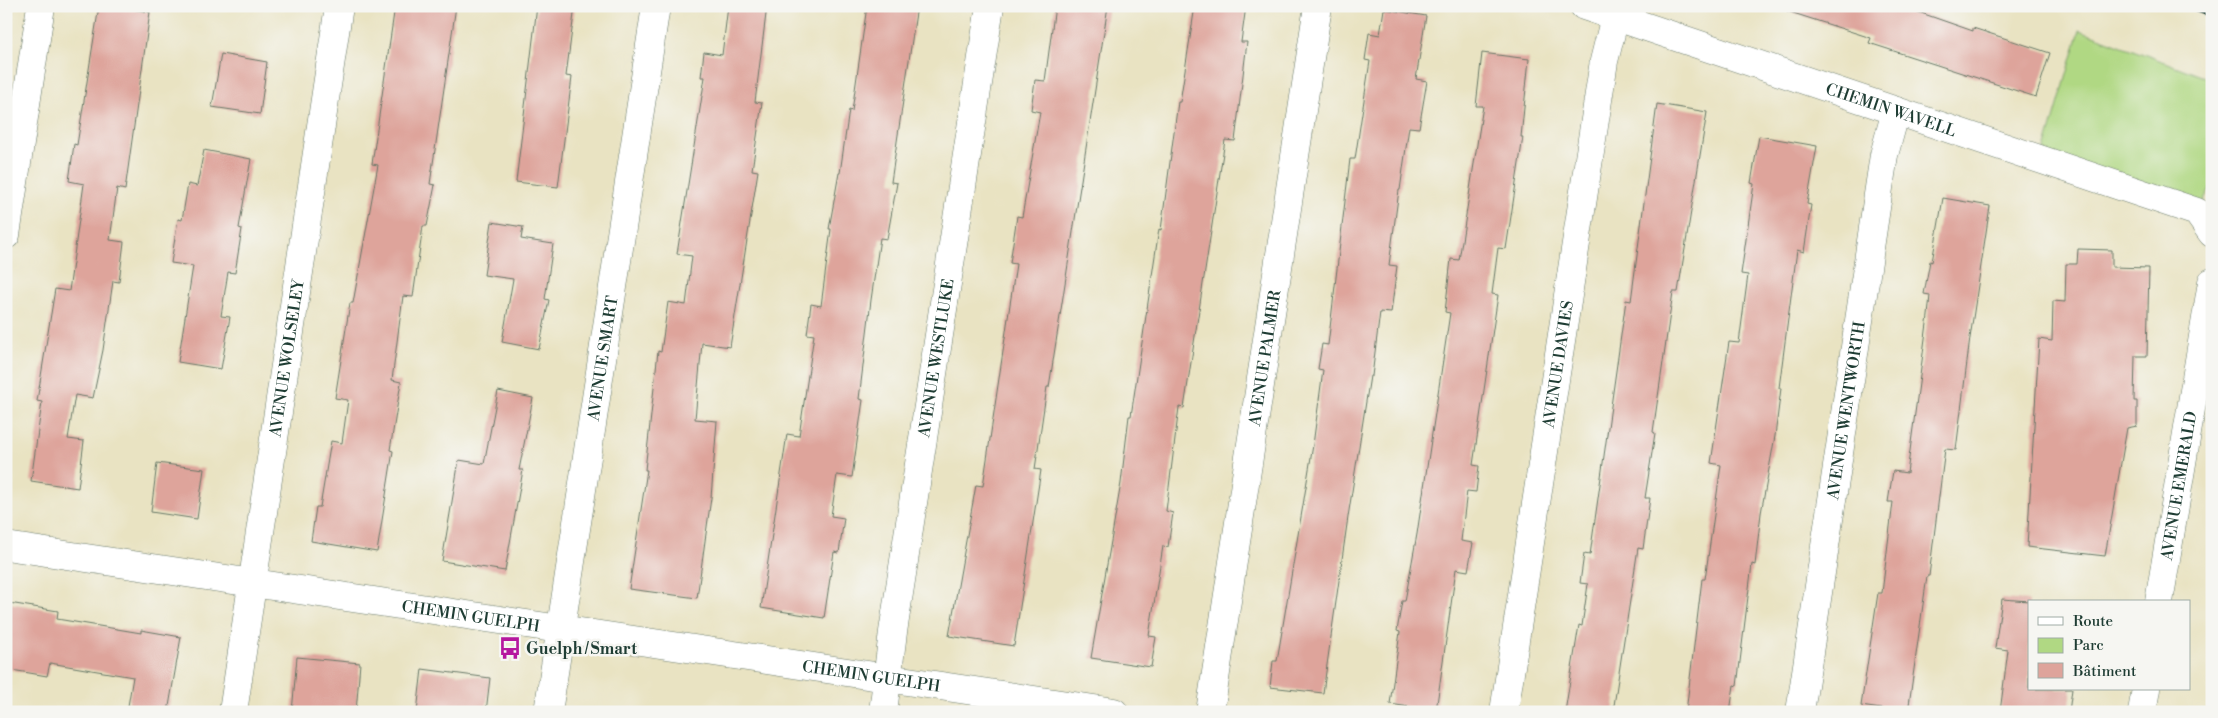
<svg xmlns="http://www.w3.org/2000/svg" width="2218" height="718" font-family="'Libre Bodoni',serif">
<rect width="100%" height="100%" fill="#f6f6f2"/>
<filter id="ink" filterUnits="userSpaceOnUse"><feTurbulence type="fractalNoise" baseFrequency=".02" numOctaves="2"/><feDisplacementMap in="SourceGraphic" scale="10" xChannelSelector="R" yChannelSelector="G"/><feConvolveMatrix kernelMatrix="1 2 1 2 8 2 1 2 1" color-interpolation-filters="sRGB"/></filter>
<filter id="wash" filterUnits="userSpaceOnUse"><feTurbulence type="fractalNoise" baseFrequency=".0096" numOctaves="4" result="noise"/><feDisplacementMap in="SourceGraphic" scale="20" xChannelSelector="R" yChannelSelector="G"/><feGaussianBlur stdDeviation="1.12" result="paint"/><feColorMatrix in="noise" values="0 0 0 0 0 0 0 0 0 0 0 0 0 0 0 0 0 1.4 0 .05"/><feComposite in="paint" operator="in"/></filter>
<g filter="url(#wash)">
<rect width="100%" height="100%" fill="#e9e3c2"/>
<!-- green -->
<path fill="#b0d883" stroke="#688a5c" d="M 2080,30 L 2212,80 L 2212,185 L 2197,212 L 2042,160 Z"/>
<g id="blocks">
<!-- building -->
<g fill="#dea49b">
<path d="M 99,6 L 113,6 L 150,12 L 125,190 L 117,188 L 110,240 L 124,242 L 119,282 L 113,281 L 103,350 L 93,398 L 75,395 L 68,439 L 84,441 L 78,488 L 31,481 L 42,402 L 37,401 L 55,289 L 69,291 L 84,184 L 69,181 L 74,144 L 77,145 Z"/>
<path d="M 395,6 L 456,6 L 430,184 L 435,185 L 427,226 L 423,226 L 413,297 L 403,296 L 392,380 L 401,382 L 390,450 L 393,451 L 377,552 L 311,541 L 316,507 L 320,507 L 331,441 L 342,443 L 348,400 L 335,398 L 350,303 L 353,303 L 378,165 L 372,164 Z"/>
<path d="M 537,6 L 575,6 L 566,76 L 572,77 L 558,187 L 516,182 Z"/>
<path d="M 728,6 L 767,6 L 755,102 L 762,103 L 752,170 L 758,171 L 730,347 L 702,343 L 695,419 L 717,421 L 711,498 L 697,598 L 629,589 L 647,470 L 645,470 L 658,351 L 661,352 L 668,302 L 686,305 L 692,256 L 677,254 L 705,77 L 701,77 L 704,52 L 722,55 Z"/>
<path d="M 867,6 L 917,6 L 891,182 L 897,183 L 887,239 L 880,238 L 871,300 L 859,399 L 863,400 L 852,477 L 837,475 L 831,516 L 844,518 L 839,553 L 834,552 L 824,618 L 761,608 L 787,434 L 799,436 L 814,335 L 807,334 L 811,304 L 821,306 L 831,229 L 829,229 L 839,173 L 840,173 L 849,110 L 852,111 Z"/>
<path d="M 1055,6 L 1108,6 L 1049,387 L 1047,387 L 1035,469 L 1041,470 L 1014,646 L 949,636 L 976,485 L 983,486 L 1016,264 L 1010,263 L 1017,216 L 1022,217 L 1040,112 L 1031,110 L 1035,80 L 1045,81 Z"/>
<path d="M 1195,6 L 1246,6 L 1241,42 L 1247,42 L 1235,141 L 1225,140 L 1184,408 L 1179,407 L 1166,511 L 1173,513 L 1168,547 L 1163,546 L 1149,636 L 1156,637 L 1151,667 L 1091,658 L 1121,483 L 1129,416 L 1131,416 L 1159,229 L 1161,230 L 1178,102 L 1180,102 Z"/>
<path d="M 1788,6 L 1901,6 L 1973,31 L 1973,28 L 2050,53 L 2036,97 L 1869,43 L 1871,38 L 1787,11 Z"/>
<path d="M 1384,9 L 1426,16 L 1416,79 L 1427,81 L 1419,128 L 1409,127 L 1400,190 L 1399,190 L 1389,265 L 1397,266 L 1391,313 L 1380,312 L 1372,376 L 1370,376 L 1348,517 L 1323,693 L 1270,687 L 1273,661 L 1277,661 L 1313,445 L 1323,370 L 1318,369 L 1322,344 L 1328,345 L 1350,159 L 1355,159 L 1370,61 L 1365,60 L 1369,33 L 1380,35 Z"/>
<path d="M 1482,53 L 1529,59 L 1521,137 L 1523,137 L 1506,249 L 1498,248 L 1492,294 L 1498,295 L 1473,465 L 1479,466 L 1476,492 L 1467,491 L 1461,541 L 1473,543 L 1468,571 L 1456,569 L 1436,711 L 1390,704 L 1400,632 L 1397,631 L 1402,601 L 1405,601 L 1417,534 L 1450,313 L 1445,312 L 1451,259 L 1459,260 L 1483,106 L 1476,106 Z"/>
<path d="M 221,54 L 267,62 L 260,114 L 212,107 Z"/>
<path d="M 1657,104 L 1707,112 L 1678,292 L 1673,292 L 1653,432 L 1655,433 L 1645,498 L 1650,498 L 1643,549 L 1638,548 L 1613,712 L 1565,712 L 1579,625 L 1582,626 L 1588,584 L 1580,583 L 1584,554 L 1590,555 L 1626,300 L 1631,301 Z"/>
<path d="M 1759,136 L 1817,146 L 1807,204 L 1811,205 L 1804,252 L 1797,250 L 1779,388 L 1781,388 L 1775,436 L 1761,513 L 1755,565 L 1752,564 L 1737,686 L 1734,685 L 1730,712 L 1686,712 L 1702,579 L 1705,579 L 1721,465 L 1711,463 L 1729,342 L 1739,343 L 1748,275 L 1741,274 L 1754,184 L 1751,183 Z"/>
<path d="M 204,150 L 251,159 L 239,228 L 242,229 L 235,273 L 228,272 L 221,316 L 230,317 L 221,369 L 178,362 L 193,266 L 171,263 L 178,219 L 182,220 L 188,184 L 197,186 Z"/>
<path d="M 1943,198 L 1990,206 L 1970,338 L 1956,450 L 1945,449 L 1929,576 L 1927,576 L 1908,712 L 1901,712 L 1861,706 L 1878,593 L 1882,593 L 1893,502 L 1888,502 L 1893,471 L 1907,473 L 1928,316 L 1930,295 L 1924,294 L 1930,261 L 1932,262 Z"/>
<path d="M 492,222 L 523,227 L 521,239 L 553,244 L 545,299 L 549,300 L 539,349 L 502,342 L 513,279 L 484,275 Z"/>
<path d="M 2078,249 L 2112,250 L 2112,267 L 2149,268 L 2147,356 L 2135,356 L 2134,401 L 2137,401 L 2137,426 L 2127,428 L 2105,556 L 2027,547 L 2039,339 L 2052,341 L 2053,301 L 2065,302 L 2066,264 L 2077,264 Z"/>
<path d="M 498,391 L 533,398 L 519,470 L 523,470 L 505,571 L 442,561 L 459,460 L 484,464 Z"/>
<path d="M 157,463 L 204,469 L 197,519 L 151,512 Z"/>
<path d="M 2002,599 L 2029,601 L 2029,689 L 2072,689 L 2069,712 L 2000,712 L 2008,650 L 1995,648 Z"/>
<path d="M 9,603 L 58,611 L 57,619 L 141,633 L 141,630 L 181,637 L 168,712 L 128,706 L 133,677 L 50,663 L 47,676 L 6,669 L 6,617 Z"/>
<path d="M 297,657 L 360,663 L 356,712 L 292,712 Z"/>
<path d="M 422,669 L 490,678 L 486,712 L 417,712 Z"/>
</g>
</g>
</g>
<g filter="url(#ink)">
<use href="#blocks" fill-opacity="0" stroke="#676" stroke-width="1"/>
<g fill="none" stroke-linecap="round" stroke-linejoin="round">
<defs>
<g id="street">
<path id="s1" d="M 1584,6 L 2197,212 L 2212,233"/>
<path d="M 6,235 L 41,6"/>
<path id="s2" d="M 6,546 L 1114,712"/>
<path id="s3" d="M 2159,602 L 2212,282"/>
<path id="s4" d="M 233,712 L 339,6"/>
<path id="s5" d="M 548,712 L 656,6"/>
<path id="s6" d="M 883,712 L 893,632 L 990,6"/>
<path id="s7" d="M 1210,712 L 1318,6"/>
<path id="s8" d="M 1504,712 L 1604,61 L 1615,17"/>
<path id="s9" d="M 1800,712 L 1884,155 L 1896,111"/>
<path d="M 2142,712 L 2146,689"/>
</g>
</defs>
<!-- street casing -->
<use href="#street" stroke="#676" stroke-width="29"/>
<!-- street -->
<use href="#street" stroke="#fff" stroke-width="28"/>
<defs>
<path id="rail" d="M 2186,6 L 2212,15"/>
</defs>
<!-- rail casing -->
<use href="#rail" stroke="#1f3d34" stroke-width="5.5"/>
<!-- rail -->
<use href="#rail" stroke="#f6f6f2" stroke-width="4" stroke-dasharray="11" stroke-linecap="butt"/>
</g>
</g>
<!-- icons -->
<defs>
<symbol id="bus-bare" viewBox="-9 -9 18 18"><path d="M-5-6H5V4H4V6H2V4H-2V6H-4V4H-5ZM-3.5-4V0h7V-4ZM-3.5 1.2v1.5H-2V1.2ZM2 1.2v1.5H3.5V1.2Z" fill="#b5179e" stroke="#f6f6f2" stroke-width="2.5" paint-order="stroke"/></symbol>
</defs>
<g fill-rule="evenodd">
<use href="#bus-bare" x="494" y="632" width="32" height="32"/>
</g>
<g text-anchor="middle" stroke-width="5" stroke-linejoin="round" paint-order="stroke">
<!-- street labels -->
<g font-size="16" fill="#1f3d34" stroke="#f6f6f2">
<text dy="6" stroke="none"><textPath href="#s1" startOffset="324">CHEMIN WAVELL</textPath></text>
<text dy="6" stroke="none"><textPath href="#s4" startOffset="358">AVENUE WOLSELEY</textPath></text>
<text dy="6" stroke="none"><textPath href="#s5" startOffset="358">AVENUE SMART</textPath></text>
<text dy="6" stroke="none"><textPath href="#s6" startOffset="358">AVENUE WESTLUKE</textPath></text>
<text dy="6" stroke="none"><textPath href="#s7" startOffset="358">AVENUE PALMER</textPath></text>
<text dy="6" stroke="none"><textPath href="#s8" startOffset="352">AVENUE DAVIES</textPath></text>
<text dy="6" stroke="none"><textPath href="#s9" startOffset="305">AVENUE WENTWORTH</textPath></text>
<text dy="6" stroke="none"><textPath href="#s3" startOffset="118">AVENUE EMERALD</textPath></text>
<text dy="6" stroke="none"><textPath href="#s2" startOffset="470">CHEMIN GUELPH</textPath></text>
<text dy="6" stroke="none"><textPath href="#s2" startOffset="875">CHEMIN GUELPH</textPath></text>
</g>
<!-- poi labels -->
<g font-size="16" font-weight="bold" fill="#1f3d34" stroke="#f6f6f2" text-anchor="start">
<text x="526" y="654">Guelph / Smart</text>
</g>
</g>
<!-- margin -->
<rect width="2218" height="718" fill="none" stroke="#f6f6f2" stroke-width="25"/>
<!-- legend -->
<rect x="2028" y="600" width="162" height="90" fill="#f6f6f2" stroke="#a0aca6"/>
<rect x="2038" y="617" width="25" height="8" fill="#ffffff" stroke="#a0aca6"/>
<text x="2073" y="626" font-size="15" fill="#1f3d34">Route</text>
<rect x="2038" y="638" width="25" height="15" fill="#b0d883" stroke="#a0aca6"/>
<text x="2073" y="650" font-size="15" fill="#1f3d34">Parc</text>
<rect x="2038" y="663" width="25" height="15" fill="#dea49b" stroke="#a0aca6"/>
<text x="2073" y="676" font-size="15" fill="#1f3d34">Bâtiment</text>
</svg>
